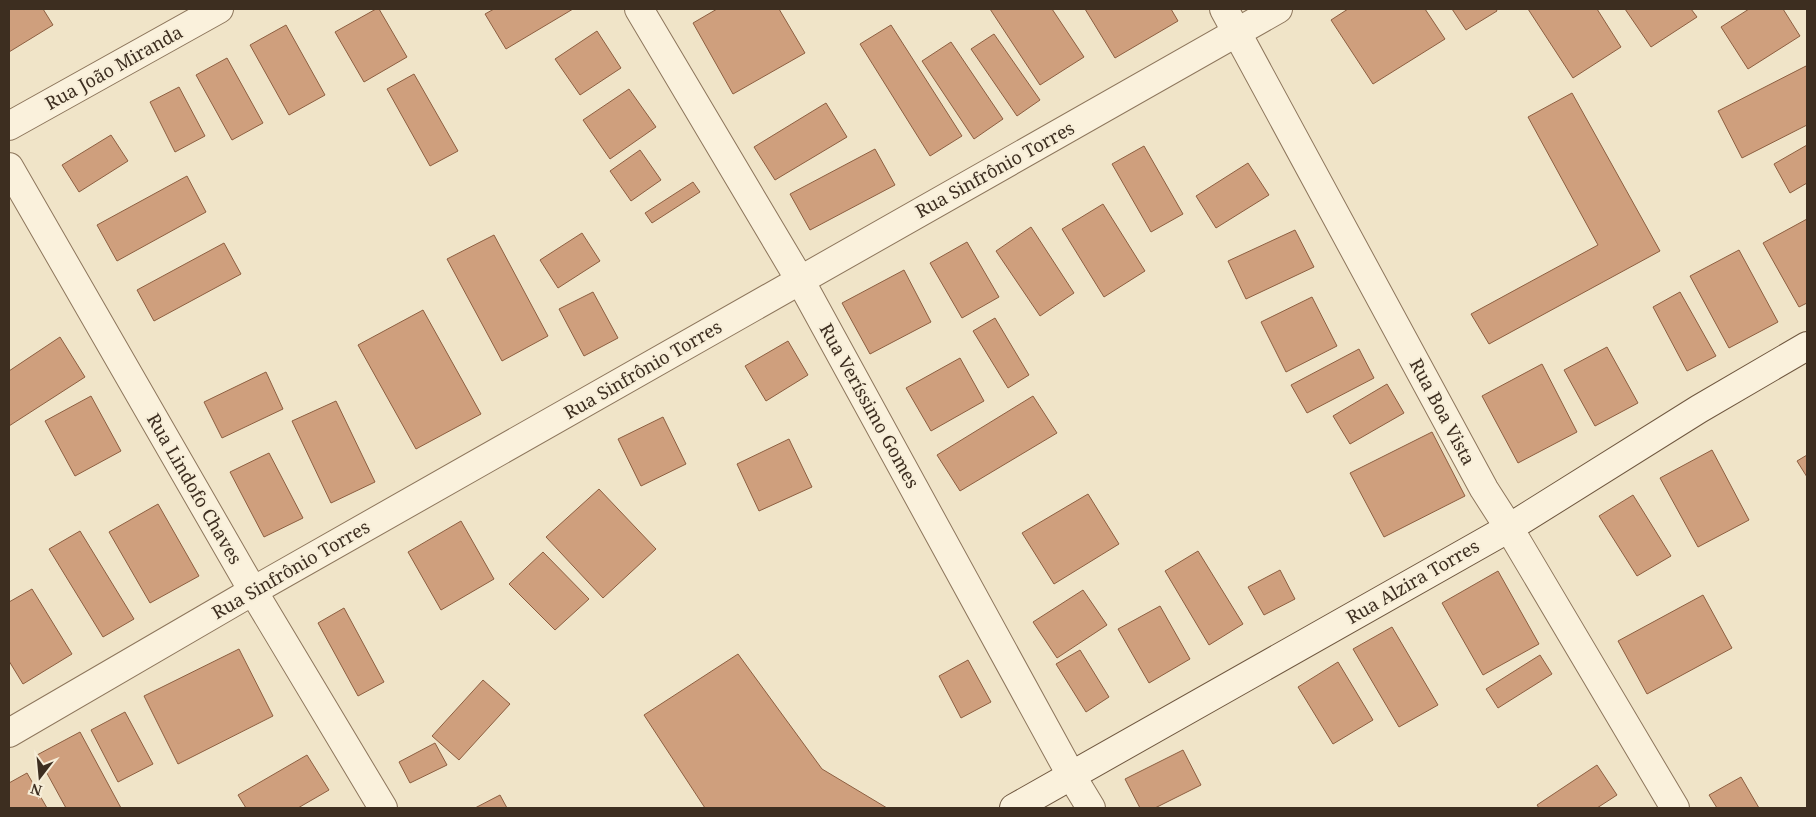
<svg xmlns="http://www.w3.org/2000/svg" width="1816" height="817" font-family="'Noto Serif',serif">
<rect width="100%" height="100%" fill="#f0e4c8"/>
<!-- building -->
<g fill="#cf9f7d" stroke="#8d5f41">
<path d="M 9,9 L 43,9 L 53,25 L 9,52 Z"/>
<path d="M 376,9 L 379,9 L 407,57 L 364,82 L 335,32 Z"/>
<path d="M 494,9 L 573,9 L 506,49 L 485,14 Z"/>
<path d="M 717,9 L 779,9 L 805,53 L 733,94 L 693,23 Z"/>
<path d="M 990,9 L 1052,9 L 1084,57 L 1040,85 Z"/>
<path d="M 1085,9 L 1171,9 L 1178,21 L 1115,58 Z"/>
<path d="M 1348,9 L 1425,9 L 1445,39 L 1373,84 L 1331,20 Z"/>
<path d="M 1452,9 L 1496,9 L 1497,11 L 1466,30 Z"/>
<path d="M 1528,9 L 1597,9 L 1621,47 L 1573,78 Z"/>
<path d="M 1625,9 L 1691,9 L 1697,17 L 1651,47 Z"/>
<path d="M 1749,9 L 1783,9 L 1800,36 L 1748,69 L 1721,27 Z"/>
<path d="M 286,25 L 325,95 L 289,115 L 250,45 Z"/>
<path d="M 891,25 L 962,136 L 930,156 L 860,44 Z"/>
<path d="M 597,31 L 621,68 L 580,95 L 555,59 Z"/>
<path d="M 994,34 L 1040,100 L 1017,116 L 971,49 Z"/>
<path d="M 951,42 L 1003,119 L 974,139 L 922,61 Z"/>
<path d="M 227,58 L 263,123 L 232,140 L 196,75 Z"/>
<path d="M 1806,66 L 1807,69 L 1807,125 L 1742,158 L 1718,111 Z"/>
<path d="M 414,74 L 458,151 L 430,166 L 387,89 Z"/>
<path d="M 179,87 L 205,136 L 175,152 L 150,102 Z"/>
<path d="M 629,89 L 656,127 L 610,159 L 583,120 Z"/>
<path d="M 1572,93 L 1660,251 L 1489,344 L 1471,314 L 1598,245 L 1528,117 Z"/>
<path d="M 826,103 L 847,137 L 775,180 L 754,147 Z"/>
<path d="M 111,135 L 128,161 L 79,192 L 62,165 Z"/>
<path d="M 1807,145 L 1807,183 L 1790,193 L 1774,164 Z"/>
<path d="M 1144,146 L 1183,214 L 1151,232 L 1112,164 Z"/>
<path d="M 875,149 L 895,185 L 810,230 L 790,194 Z"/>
<path d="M 640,150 L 661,180 L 631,201 L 610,171 Z"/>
<path d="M 1248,163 L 1269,195 L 1216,228 L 1196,196 Z"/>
<path d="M 187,176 L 206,212 L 117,261 L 97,225 Z"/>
<path d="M 693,182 L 700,192 L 652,223 L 645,213 Z"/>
<path d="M 1103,204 L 1145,271 L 1104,297 L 1062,229 Z"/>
<path d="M 1807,219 L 1807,303 L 1799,307 L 1763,243 Z"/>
<path d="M 1031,227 L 1074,293 L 1040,316 L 996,251 Z"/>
<path d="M 1295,230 L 1314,267 L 1246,299 L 1228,261 Z"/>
<path d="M 582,233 L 600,261 L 558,288 L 540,260 Z"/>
<path d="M 494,235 L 548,336 L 502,361 L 447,259 Z"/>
<path d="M 967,242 L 999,297 L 962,318 L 930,263 Z"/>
<path d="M 224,243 L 241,274 L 154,321 L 137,290 Z"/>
<path d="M 1739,250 L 1778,322 L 1729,348 L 1690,276 Z"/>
<path d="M 904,270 L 931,322 L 870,354 L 842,303 Z"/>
<path d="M 593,292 L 618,338 L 584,356 L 559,309 Z"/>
<path d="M 1680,292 L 1716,356 L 1687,371 L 1653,307 Z"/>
<path d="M 1312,297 L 1337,346 L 1286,372 L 1261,322 Z"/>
<path d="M 423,310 L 481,414 L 416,449 L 358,345 Z"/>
<path d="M 995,318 L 1029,375 L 1008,388 L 973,331 Z"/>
<path d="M 60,337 L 85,377 L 9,426 L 9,371 Z"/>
<path d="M 788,341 L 808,375 L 766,401 L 745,366 Z"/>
<path d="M 1607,347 L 1638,403 L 1595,426 L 1564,370 Z"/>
<path d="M 1359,349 L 1374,378 L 1307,413 L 1291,385 Z"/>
<path d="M 960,358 L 984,401 L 931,431 L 906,388 Z"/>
<path d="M 1542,364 L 1577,432 L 1518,463 L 1482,396 Z"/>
<path d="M 266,372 L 283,409 L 222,438 L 204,402 Z"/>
<path d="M 1387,384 L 1404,413 L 1350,444 L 1333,416 Z"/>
<path d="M 91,396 L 121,451 L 75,476 L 45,421 Z"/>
<path d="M 1033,396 L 1057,433 L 960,491 L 937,455 Z"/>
<path d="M 336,401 L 375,482 L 331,503 L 292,421 Z"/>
<path d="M 663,417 L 686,464 L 641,486 L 618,439 Z"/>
<path d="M 1432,432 L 1465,496 L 1384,537 L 1350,473 Z"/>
<path d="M 789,439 L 812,487 L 759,511 L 737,464 Z"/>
<path d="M 1712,450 L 1749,520 L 1698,547 L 1660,478 Z"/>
<path d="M 269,453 L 303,518 L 264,537 L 230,472 Z"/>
<path d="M 1807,455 L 1807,477 L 1797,461 Z"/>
<path d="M 599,489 L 656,549 L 603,598 L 546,537 Z"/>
<path d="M 1088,494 L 1119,544 L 1054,584 L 1022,533 Z"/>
<path d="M 1633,495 L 1671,556 L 1637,576 L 1599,516 Z"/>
<path d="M 158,504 L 199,576 L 150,603 L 109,532 Z"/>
<path d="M 461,521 L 494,579 L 441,610 L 408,552 Z"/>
<path d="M 80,531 L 134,619 L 103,637 L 49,549 Z"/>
<path d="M 1198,551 L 1243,624 L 1209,645 L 1165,571 Z"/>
<path d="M 543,552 L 589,599 L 555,630 L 509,584 Z"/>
<path d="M 1280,570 L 1295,599 L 1264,615 L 1248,587 Z"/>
<path d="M 1498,571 L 1539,644 L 1483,675 L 1442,603 Z"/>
<path d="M 32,589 L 72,654 L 23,684 L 9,661 L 9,602 Z"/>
<path d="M 1083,590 L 1107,625 L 1057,658 L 1033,622 Z"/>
<path d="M 1703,595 L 1732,648 L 1647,694 L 1618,641 Z"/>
<path d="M 1160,606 L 1190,659 L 1149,683 L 1118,629 Z"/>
<path d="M 344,608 L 384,682 L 358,696 L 318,623 Z"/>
<path d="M 1392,627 L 1438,705 L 1399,727 L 1353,649 Z"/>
<path d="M 239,649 L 273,716 L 178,764 L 144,696 Z"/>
<path d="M 1080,650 L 1109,697 L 1086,712 L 1056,664 Z"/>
<path d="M 738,654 L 822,769 L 887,808 L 705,808 L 644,715 Z"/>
<path d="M 1540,655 L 1552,674 L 1498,708 L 1486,689 Z"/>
<path d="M 968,660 L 991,702 L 961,718 L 939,676 Z"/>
<path d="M 1338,662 L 1373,720 L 1333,744 L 1298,687 Z"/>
<path d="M 483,680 L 510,704 L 459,760 L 432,736 Z"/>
<path d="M 125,712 L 153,764 L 118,782 L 91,730 Z"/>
<path d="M 80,732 L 121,808 L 66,808 L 37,755 Z"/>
<path d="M 435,743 L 447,765 L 410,783 L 399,762 Z"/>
<path d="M 1183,750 L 1201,785 L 1155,808 L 1140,808 L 1125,779 Z"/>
<path d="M 307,755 L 329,790 L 298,808 L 246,808 L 238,795 Z"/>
<path d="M 1597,765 L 1617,795 L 1597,808 L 1539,808 L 1537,805 Z"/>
<path d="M 27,773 L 47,808 L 9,808 L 9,783 Z"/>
<path d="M 1741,777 L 1759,808 L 1717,808 L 1709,795 Z"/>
<path d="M 500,795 L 507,808 L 475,808 Z"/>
</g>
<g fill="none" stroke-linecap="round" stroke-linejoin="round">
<defs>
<g id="minor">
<path d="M 639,9 L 800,280 L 1071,775 L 1091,808"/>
<path d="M 1224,9 L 1484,489 L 1509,528 L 1675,808"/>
<path d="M 9,126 L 219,9"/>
<path d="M 9,167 L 253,591 L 383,808"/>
<path d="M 9,733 L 253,591 L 1278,9"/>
</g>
<path id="secondary" d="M 1014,808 L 1509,528 L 1699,409 L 1807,346"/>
</defs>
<!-- minor casing -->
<use href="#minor" stroke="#8d765c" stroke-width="30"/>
<!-- secondary casing -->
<use href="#secondary" stroke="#6f573f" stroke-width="30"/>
<!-- minor -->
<use href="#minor" stroke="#faf1dc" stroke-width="28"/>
<!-- secondary -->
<use href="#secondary" stroke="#faf1dc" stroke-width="28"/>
</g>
<g text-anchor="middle" stroke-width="4" stroke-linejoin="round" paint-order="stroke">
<!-- street labels -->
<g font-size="18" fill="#3d2e20" stroke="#f7eed8">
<text transform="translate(114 68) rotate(-29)" y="6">Rua João Miranda</text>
<text transform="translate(995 170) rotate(-29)" y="6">Rua Sinfrônio Torres</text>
<text transform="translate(643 370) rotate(-30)" y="6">Rua Sinfrônio Torres</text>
<text transform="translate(869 406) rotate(61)" y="6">Rua Veríssimo Gomes</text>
<text transform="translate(1442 412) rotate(62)" y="6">Rua Boa Vista</text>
<text transform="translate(194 489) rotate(60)" y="6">Rua Lindofo Chaves</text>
<text transform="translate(291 570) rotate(-30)" y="6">Rua Sinfrônio Torres</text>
<text transform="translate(1413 582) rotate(-30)" y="6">Rua Alzira Torres</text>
</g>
</g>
<!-- border -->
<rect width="1816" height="817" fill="none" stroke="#3d2e20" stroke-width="20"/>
<!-- north arrow -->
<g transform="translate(40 777) rotate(196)" stroke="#f7eed8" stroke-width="4" paint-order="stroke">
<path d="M0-4L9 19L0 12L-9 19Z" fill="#3d2e20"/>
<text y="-8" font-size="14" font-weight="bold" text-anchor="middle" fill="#3d2e20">N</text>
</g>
</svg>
